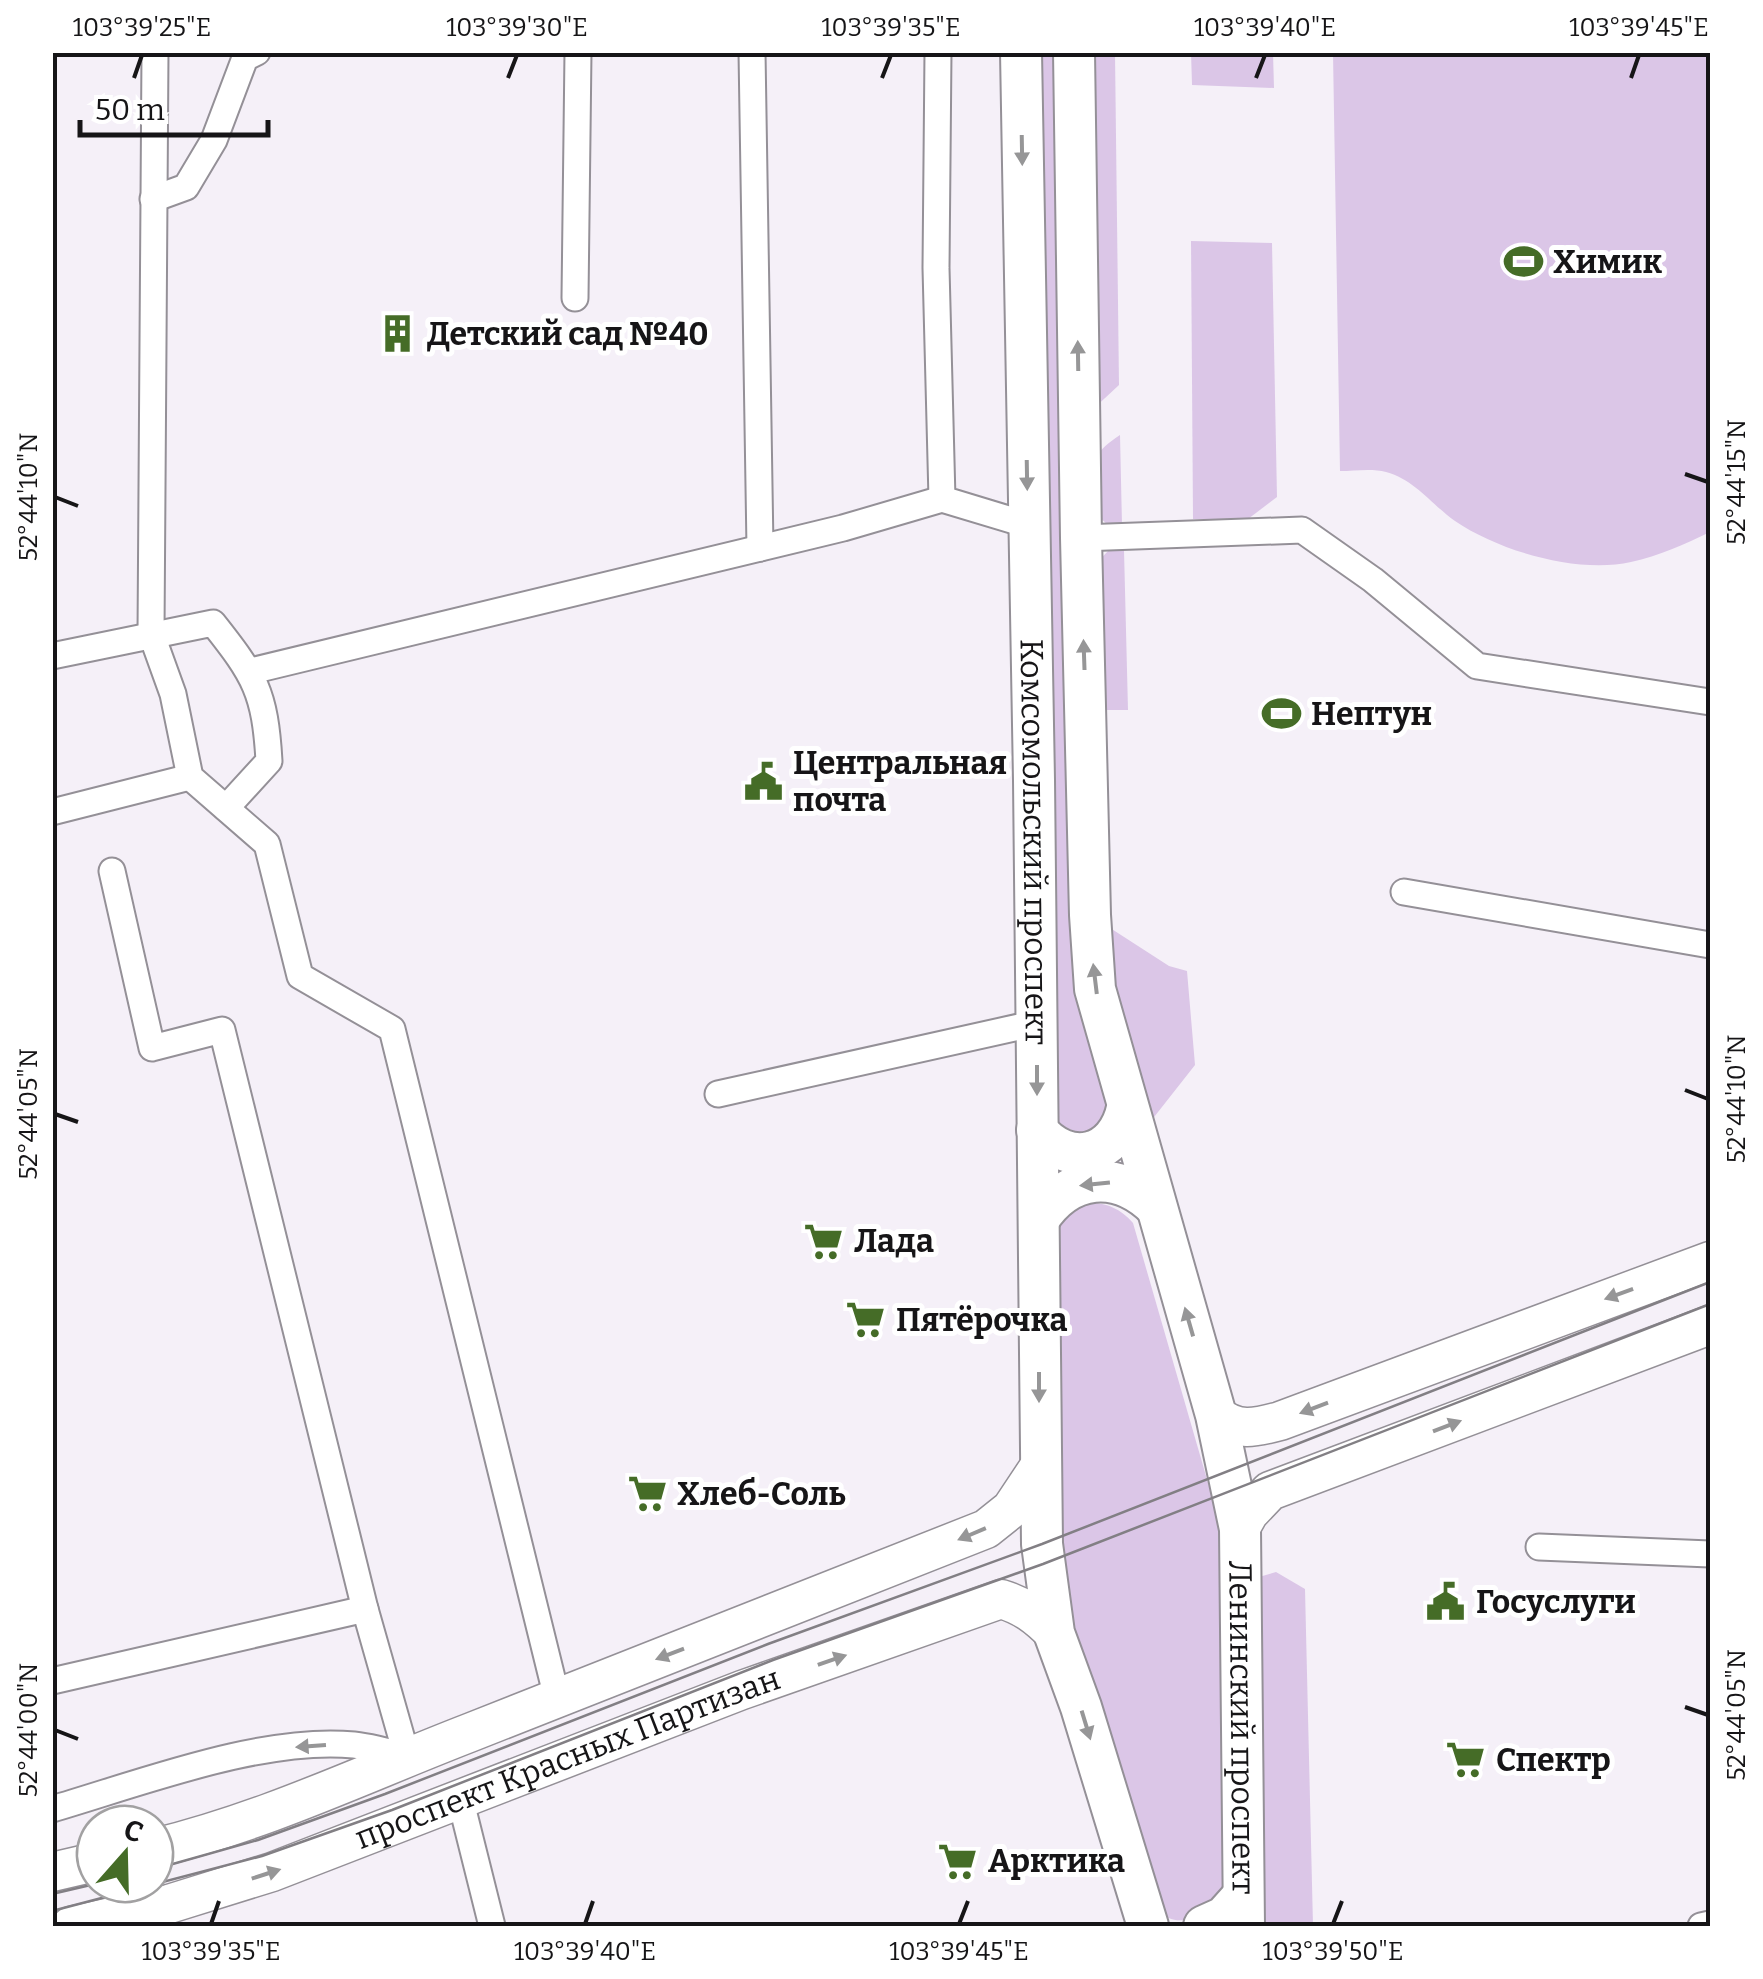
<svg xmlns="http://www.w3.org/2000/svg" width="1763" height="1979" font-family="Bitter,serif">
<rect width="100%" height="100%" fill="#f5f0f8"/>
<!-- green -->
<g fill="#dbc6e7">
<path d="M 1033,53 L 1058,53 L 1114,1116 L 1092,1145 L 1049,1126 Z"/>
<path d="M 1086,53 L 1115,53 L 1119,385 L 1090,412 Z"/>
<path d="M 1191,53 L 1273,53 L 1274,88 L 1192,85 Z"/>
<path d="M 1333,53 L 1710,53 L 1710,532 C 1685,544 1659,556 1631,562 C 1577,574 1499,551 1455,521 C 1431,504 1415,480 1386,472 C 1372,468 1354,471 1340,471 Z"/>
<path d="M 1191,241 L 1272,243 L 1277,497 L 1248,519 L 1193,519 Z"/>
<path d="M 1120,435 L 1122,525 L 1108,525 L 1095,513 C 1092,473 1083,459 1120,435 Z"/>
<path d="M 1124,550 L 1128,710 L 1096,710 L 1094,566 L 1108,551 Z"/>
<path d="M 1090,915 L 1169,966 L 1187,971 L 1195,1065 L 1136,1140 Z"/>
<path d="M 1089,1202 C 1108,1204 1120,1208 1133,1223 L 1219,1521 L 1228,1890 C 1200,1911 1187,1935 1154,1909 L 1067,1618 L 1052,1516 L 1057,1220 L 1073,1207 Z"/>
<path d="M 1276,1572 L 1305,1589 L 1313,1926 L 1264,1926 L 1252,1579 Z"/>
</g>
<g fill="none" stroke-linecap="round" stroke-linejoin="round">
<defs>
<g id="street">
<path d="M 155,52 L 151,633 L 173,694 L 190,777 L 267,844 L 300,976 L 392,1029 L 557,1698"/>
<path d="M 752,52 L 760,548"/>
<path d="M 938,52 L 936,268 L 942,499 L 1028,525"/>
<path d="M 153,199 L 186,187 L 214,140 L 245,58 L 257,52"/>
<path d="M 575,298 L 578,52"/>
<path d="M 1081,538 L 1302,530 L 1373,580 L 1477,666 L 1710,702"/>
<path d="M 52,656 L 213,623 C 255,676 265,692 269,761 L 226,808"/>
<path d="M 251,671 L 843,528 L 942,499"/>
<path d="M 52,812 L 190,777"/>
<path d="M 112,871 L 152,1048 L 222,1030 L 365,1609"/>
<path d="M 1404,892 L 1710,945"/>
<path d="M 718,1094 L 1037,1023"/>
<path d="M 1539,1547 L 1710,1554"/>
<path d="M 52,1681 L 365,1609 L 407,1757"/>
<path d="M 461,1802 L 492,1926"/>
<path d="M 52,1809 C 141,1783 263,1736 354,1745 C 372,1747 390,1752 407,1757"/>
<path d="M 1701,1926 L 1710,1924"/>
</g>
<g id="secondary">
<path d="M 1216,1415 C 1238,1432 1254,1428 1280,1421 L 1710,1261"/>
<path d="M 1240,1529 L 1249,1513 L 1270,1491 L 1710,1325"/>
<path d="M 155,1848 C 266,1821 363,1774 469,1733 C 641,1665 813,1597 986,1529 L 1011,1509 L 1039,1467"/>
<path d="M 52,1872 L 95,1862"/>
<path id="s1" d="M 71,1926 L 169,1904 L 272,1872 L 742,1690 L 1001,1599 C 1024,1606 1037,1616 1054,1633"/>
</g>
<g id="primary">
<path id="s2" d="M 1021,52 L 1034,780 L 1042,1544 L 1054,1633 L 1081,1707 L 1148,1926"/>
<path id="s3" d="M 1074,52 L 1081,538 L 1090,915 L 1095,989 L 1216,1415 L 1240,1529 L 1244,1926"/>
<path d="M 1037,1130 C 1068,1169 1117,1157 1127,1108"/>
<path d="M 1039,1219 C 1069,1174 1117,1169 1156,1207"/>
<path d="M 1204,1926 L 1224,1917 L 1241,1898"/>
</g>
</defs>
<!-- street casing -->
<use href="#street" stroke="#949097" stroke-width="29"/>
<!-- secondary casing -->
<use href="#secondary" stroke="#949097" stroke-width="41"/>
<!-- primary casing -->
<use href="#primary" stroke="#949097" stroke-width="44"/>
<!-- street -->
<use href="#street" stroke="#fff" stroke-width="25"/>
<!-- secondary -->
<use href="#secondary" stroke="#fff" stroke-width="38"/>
<!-- primary -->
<use href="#primary" stroke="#fff" stroke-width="40"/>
<!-- tram -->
<g stroke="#827f84" stroke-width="2.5">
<path d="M 155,1869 L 258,1840 L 385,1794 L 768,1644 L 1042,1544 L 1710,1282"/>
<path d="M 52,1894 L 95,1884"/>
<path d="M 52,1911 L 262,1856 L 392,1810 L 773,1660 L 1043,1564 L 1710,1304"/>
</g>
</g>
<!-- one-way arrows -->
<defs><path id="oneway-solid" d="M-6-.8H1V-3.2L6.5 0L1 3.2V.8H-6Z" transform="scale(2.5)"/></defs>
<g fill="#969697">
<use href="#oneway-solid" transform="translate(1022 150) rotate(89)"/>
<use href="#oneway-solid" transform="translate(1078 356) rotate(-91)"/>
<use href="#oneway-solid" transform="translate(1027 475) rotate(89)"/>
<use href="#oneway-solid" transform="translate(1084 655) rotate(-92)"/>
<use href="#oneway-solid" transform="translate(1095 979) rotate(-97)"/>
<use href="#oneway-solid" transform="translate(1037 1080) rotate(90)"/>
<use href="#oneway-solid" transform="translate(1095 1184) rotate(174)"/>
<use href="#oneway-solid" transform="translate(1619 1294) rotate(160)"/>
<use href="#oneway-solid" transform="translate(1189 1322) rotate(-106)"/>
<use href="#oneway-solid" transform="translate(1039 1387) rotate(90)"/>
<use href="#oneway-solid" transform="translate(1314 1408) rotate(159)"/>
<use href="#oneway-solid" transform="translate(1447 1426) rotate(-21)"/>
<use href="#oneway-solid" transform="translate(972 1534) rotate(157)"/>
<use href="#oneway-solid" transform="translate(670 1654) rotate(159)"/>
<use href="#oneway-solid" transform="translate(832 1660) rotate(-19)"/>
<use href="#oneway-solid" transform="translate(1086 1725) rotate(73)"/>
<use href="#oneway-solid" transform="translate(311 1746) rotate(176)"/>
<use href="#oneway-solid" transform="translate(266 1874) rotate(-18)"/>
</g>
<!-- ticks -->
<path fill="none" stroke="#161517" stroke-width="4" d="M 134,78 L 142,55M 508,78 L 517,55M 882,78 L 891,55M 1256,78 L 1265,55M 1631,78 L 1639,55M 1685,474 L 1708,482M 55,497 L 78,506M 1685,1090 L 1708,1099M 55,1114 L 78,1122M 1685,1707 L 1708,1715M 55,1730 L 78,1739M 211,1924 L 219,1901M 585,1924 L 593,1901M 959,1924 L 968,1901M 1333,1924 L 1342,1901"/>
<!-- icons -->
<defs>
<symbol id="stadium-bare" viewBox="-9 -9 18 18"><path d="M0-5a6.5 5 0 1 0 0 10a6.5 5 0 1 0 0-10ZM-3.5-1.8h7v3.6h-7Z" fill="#456c27" stroke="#fff" stroke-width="2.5" paint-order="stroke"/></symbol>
<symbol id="building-bare" viewBox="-9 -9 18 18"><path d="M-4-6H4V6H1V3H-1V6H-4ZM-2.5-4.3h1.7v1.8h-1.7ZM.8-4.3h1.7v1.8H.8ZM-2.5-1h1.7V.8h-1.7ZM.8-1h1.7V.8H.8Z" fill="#456c27" stroke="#fff" stroke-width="2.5" paint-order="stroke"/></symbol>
<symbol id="civic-bare" viewBox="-9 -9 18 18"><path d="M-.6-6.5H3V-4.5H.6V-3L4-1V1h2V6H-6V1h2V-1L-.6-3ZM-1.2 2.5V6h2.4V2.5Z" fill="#456c27" stroke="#fff" stroke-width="2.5" paint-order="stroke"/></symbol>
<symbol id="supermarket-bare" viewBox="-9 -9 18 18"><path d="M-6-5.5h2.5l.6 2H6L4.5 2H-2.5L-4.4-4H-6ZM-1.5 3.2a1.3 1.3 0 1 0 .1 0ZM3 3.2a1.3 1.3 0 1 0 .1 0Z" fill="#456c27" stroke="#fff" stroke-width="2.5" paint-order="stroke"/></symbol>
</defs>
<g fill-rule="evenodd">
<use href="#stadium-bare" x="1496" y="234" width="55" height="55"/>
<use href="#building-bare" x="370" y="306" width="55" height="55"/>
<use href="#stadium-bare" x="1254" y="686" width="55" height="55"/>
<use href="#civic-bare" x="736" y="754" width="55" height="55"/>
<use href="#supermarket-bare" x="796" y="1214" width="55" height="55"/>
<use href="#supermarket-bare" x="838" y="1292" width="55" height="55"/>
<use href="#supermarket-bare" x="620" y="1466" width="55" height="55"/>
<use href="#civic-bare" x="1418" y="1574" width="55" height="55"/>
<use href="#supermarket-bare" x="1438" y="1732" width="55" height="55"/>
<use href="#supermarket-bare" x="930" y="1834" width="55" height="55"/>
</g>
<g text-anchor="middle" stroke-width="10" stroke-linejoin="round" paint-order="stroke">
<!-- poi labels -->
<g font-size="32" font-weight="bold" fill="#161517" stroke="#fff" text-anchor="start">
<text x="1553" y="273">Химик</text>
<text x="427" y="345">Детский сад №40</text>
<text x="1311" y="725">Нептун</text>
<text x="793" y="774">Центральная<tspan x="793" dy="37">почта</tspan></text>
<text x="854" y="1252">Лада</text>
<text x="896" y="1331">Пятёрочка</text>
<text x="677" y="1505">Хлеб-Соль</text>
<text x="1476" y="1613">Госуслуги</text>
<text x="1496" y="1771">Спектр</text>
<text x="988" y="1872">Арктика</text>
</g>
<!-- street labels -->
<g font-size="32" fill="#161517" stroke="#fff">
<text dy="11" stroke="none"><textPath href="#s2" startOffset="790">Комсомольский проспект</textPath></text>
<text dy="11" stroke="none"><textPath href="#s3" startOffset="1695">Ленинский проспект</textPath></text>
<text dy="11" stroke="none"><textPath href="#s1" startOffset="525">проспект Красных Партизан</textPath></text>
</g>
</g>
<!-- border -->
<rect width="1763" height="1979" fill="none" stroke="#ffffff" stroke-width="110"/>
<!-- north arrow -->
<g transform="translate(125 1854) rotate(20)"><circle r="48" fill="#ffffff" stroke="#a2a1a2" stroke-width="2.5"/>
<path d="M0-8L18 38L0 25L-18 38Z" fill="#456c27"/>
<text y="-15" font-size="28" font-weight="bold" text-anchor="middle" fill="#161517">С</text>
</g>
<!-- scale -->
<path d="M80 120v15h188v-15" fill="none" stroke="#161517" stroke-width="5"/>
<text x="95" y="120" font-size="30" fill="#161517" stroke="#ffffff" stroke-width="8" paint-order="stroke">50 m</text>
<rect x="55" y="55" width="1653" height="1869" fill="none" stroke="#161517" stroke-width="4"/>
<g font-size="25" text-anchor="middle" fill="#161517">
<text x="142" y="36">103°39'25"E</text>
<text x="517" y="36">103°39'30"E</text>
<text x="891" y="36">103°39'35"E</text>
<text x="1265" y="36">103°39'40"E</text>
<text x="1639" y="36">103°39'45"E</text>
<text transform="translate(1736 482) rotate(-90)" y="9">52°44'15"N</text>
<text transform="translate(28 497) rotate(-90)" y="9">52°44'10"N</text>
<text transform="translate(1736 1099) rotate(-90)" y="9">52°44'10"N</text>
<text transform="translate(28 1114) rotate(-90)" y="9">52°44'05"N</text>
<text transform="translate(1736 1715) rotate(-90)" y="9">52°44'05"N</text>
<text transform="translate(28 1730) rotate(-90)" y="9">52°44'00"N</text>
<text x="211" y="1960">103°39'35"E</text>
<text x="585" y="1960">103°39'40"E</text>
<text x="959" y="1960">103°39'45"E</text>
<text x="1333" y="1960">103°39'50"E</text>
</g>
</svg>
